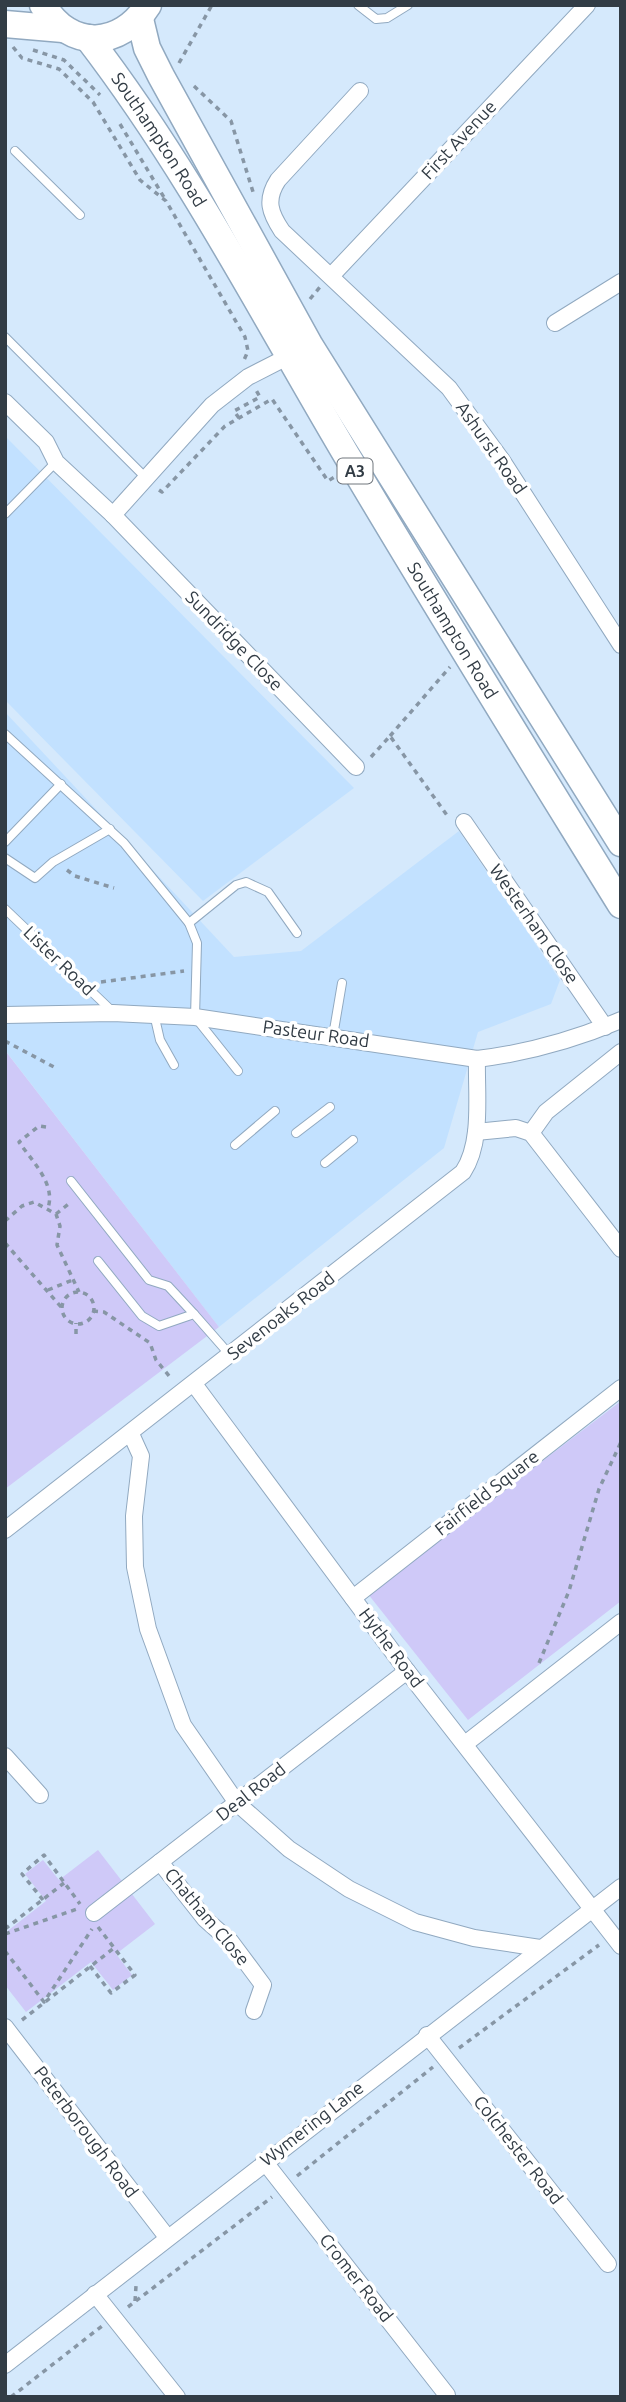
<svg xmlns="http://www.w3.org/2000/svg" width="626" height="2402" font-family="Ubuntu,sans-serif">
<rect width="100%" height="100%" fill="#d5e9fc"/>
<!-- built -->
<g fill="#c2e1ff">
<path d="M 5,436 L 354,788 L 203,901 L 5,700 Z"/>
<path d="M 5,712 L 234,957 L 301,951 L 459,831 L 560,980 L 551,1004 L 478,1032 L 444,1148 L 219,1327 L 5,1050 Z"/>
</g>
<!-- green -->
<g fill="#cfc9f8">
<path d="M 7,1053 L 219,1327 L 5,1489 L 5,1054 Z"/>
<path d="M 621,1401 L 621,1601 L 468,1720 L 368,1594 Z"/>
<path d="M 98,1850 L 155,1924 L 116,1954 L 132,1975 L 113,1990 L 91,1962 L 26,2012 L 5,1985 L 5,1933 L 46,1901 L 25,1874 L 43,1860 L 59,1880 Z"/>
</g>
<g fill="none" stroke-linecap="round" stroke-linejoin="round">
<defs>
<g id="lane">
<path d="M 358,5 L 376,19 L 387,18 L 408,5"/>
<path d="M 15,151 L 80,215"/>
<path d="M 5,337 L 147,479"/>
<path d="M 5,514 L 56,462"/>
<path d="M 5,734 L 124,843 L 189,923 L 197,943 L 195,1017 L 238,1071"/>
<path d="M 5,842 L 61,784"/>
<path d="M 5,858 L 35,878 L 53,862 L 110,829"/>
<path d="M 5,909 L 112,1011"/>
<path d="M 189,923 L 236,885 L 246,882 L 268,892 L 297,933"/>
<path d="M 154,1014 L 160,1040 L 174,1065"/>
<path d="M 333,1036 L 342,983"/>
<path d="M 296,1133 L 330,1107"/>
<path d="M 235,1145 L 275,1111"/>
<path d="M 325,1163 L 353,1140"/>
<path d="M 71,1181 L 149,1280 L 168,1286 L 194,1314"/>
<path d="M 98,1261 L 142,1316 L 159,1326 L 194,1314 L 230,1355"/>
</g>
<g id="street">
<path d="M 360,91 L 278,180 C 265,200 270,213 282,231 L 449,388 L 501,459 L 621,645"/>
<path d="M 332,275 L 587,5"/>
<path d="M 555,323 L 621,282"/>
<path d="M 5,402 L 46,442 L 56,462 L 113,515 L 356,767"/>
<path d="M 113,515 L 212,405 L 248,377 L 295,353"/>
<path d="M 464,822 L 605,1027"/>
<path d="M 5,1015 L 113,1013 L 195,1017 L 477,1059 C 527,1053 574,1040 621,1020"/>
<path d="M 476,1132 L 516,1128 L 531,1133 L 621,1249"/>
<path d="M 531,1133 L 546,1112 L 621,1052"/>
<path d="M 194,1384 L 407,1671 L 621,1946"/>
<path d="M 131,1434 L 141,1456 L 134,1516 L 135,1567 L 148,1629 L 183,1725 L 237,1803 L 289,1849 L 349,1889 L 415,1922 L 474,1938 L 540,1948"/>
<path d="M 5,1530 L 463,1172 C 483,1142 476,1094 477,1059"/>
<path d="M 353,1598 L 621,1388"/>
<path d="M 465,1744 L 621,1622"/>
<path d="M 5,1756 L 40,1795"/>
<path d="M 160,1862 L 205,1919 L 231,1942 L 263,1985 L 254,2011"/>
<path d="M 94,1913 L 407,1671"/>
<path d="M 5,2027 L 167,2237"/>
<path d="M 427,2035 L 608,2264"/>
<path d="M 264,2161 L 447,2395"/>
<path d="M 95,2294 L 177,2397"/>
<path d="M 5,2365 L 621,1887"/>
</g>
<g id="primary">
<path d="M 43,5 C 70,51 121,48 148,5"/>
<path d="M 140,19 L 147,48 L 161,76 L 310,346 L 621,843"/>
<path d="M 5,24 L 63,29"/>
<path id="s1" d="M 88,38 C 191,172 267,322 353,466 C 440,613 531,759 621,905"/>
</g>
</defs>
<!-- lane casing -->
<use href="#lane" stroke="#91a9c0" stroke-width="10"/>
<!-- street casing -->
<use href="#street" stroke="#91a9c0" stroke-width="18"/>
<!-- primary casing -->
<use href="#primary" stroke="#91a9c0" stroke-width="29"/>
<!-- path -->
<g stroke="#8796a5" stroke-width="3.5" stroke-dasharray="5 5" stroke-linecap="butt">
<path d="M 13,47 L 22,58 L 59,69 L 93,102 L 140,180 L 166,201 L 245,337 L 248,351 L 244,360"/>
<path d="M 33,50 L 64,60 L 100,95"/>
<path d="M 179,63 L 212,5"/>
<path d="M 194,86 L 231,121 L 254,195"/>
<path d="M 120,124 L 165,199"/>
<path d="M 310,299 L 320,287"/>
<path d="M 239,418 L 234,411 L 260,397 L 256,390"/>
<path d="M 159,490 L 162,492 L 225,426 L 272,399 L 328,481 L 336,476"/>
<path d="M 390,736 L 450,667"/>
<path d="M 371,757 L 390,736 L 449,818"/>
<path d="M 67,870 L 75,876 L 114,888"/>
<path d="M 101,982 L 184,971"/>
<path d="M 5,1041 L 54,1067"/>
<path d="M 46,1127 L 39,1126 L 19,1142 C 32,1161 56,1184 48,1208"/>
<path d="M 56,1214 L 71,1202"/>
<path d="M 5,1221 L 22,1206 L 34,1202 L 56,1214 L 60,1226 L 57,1245 L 79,1292"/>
<path d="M 5,1243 L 62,1308"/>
<path d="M 48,1290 L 75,1279"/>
<circle cx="78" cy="1308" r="16"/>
<path d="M 93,1311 L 104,1312 L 150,1343 L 156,1360 L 170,1377"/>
<path d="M 76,1334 L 76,1323"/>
<path d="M 539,1663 L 569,1591 L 599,1489 L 621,1442"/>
<path d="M 43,1900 L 22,1874 L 44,1855 L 80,1904"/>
<path d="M 5,1929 L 64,1883"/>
<path d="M 5,1934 L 77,1909"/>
<path d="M 5,1951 L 44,2002 L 92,1929"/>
<path d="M 90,1966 L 111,1993 L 135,1975 L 98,1927"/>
<path d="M 22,2020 L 114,1948"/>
<path d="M 459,2048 L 599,1945"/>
<path d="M 297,2176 L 433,2067"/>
<path d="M 135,2301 L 136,2286"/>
<path d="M 128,2307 L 272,2197"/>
<path d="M 11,2397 L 102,2326"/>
</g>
<!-- lane -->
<use href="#lane" stroke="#fff" stroke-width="8"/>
<!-- street -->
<use href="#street" stroke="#fff" stroke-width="16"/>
<!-- primary -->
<use href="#primary" stroke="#fff" stroke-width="26"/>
</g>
<g text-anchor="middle" stroke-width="7" stroke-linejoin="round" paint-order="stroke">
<!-- shield labels -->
<rect fill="#fff" stroke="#70767d" stroke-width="2" x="337.5" y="458.5" width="35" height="25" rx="5"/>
<g font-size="16" font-weight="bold" fill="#323c45">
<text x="355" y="477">A3</text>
</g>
<!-- street labels -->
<g font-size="18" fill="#323c45" stroke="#fff">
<text transform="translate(459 140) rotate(-47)" y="6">First Avenue</text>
<text dy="6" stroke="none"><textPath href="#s1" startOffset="124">Southampton Road</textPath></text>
<text transform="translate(491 448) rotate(55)" y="6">Ashurst Road</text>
<text dy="6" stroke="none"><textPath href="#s1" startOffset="696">Southampton Road</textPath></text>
<text transform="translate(234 641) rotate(46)" y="6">Sundridge Close</text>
<text transform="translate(534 924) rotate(55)" y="6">Westerham Close</text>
<text transform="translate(59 961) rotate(44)" y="6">Lister Road</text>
<text transform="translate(316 1034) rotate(8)" y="6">Pasteur Road</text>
<text transform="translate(281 1316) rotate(-38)" y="6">Sevenoaks Road</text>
<text transform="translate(487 1493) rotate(-38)" y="6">Fairfield Square</text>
<text transform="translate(391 1648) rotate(53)" y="6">Hythe Road</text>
<text transform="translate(251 1792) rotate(-38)" y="6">Deal Road</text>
<text transform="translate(207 1917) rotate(50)" y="6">Chatham Close</text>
<text transform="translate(312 2124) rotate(-38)" y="6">Wymering Lane</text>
<text transform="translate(86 2132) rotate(53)" y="6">Peterborough Road</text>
<text transform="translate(518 2150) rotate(52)" y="6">Colchester Road</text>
<text transform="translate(356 2278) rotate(52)" y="6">Cromer Road</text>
</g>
</g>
<!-- border -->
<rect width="626" height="2402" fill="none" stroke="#323c45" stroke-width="14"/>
</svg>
